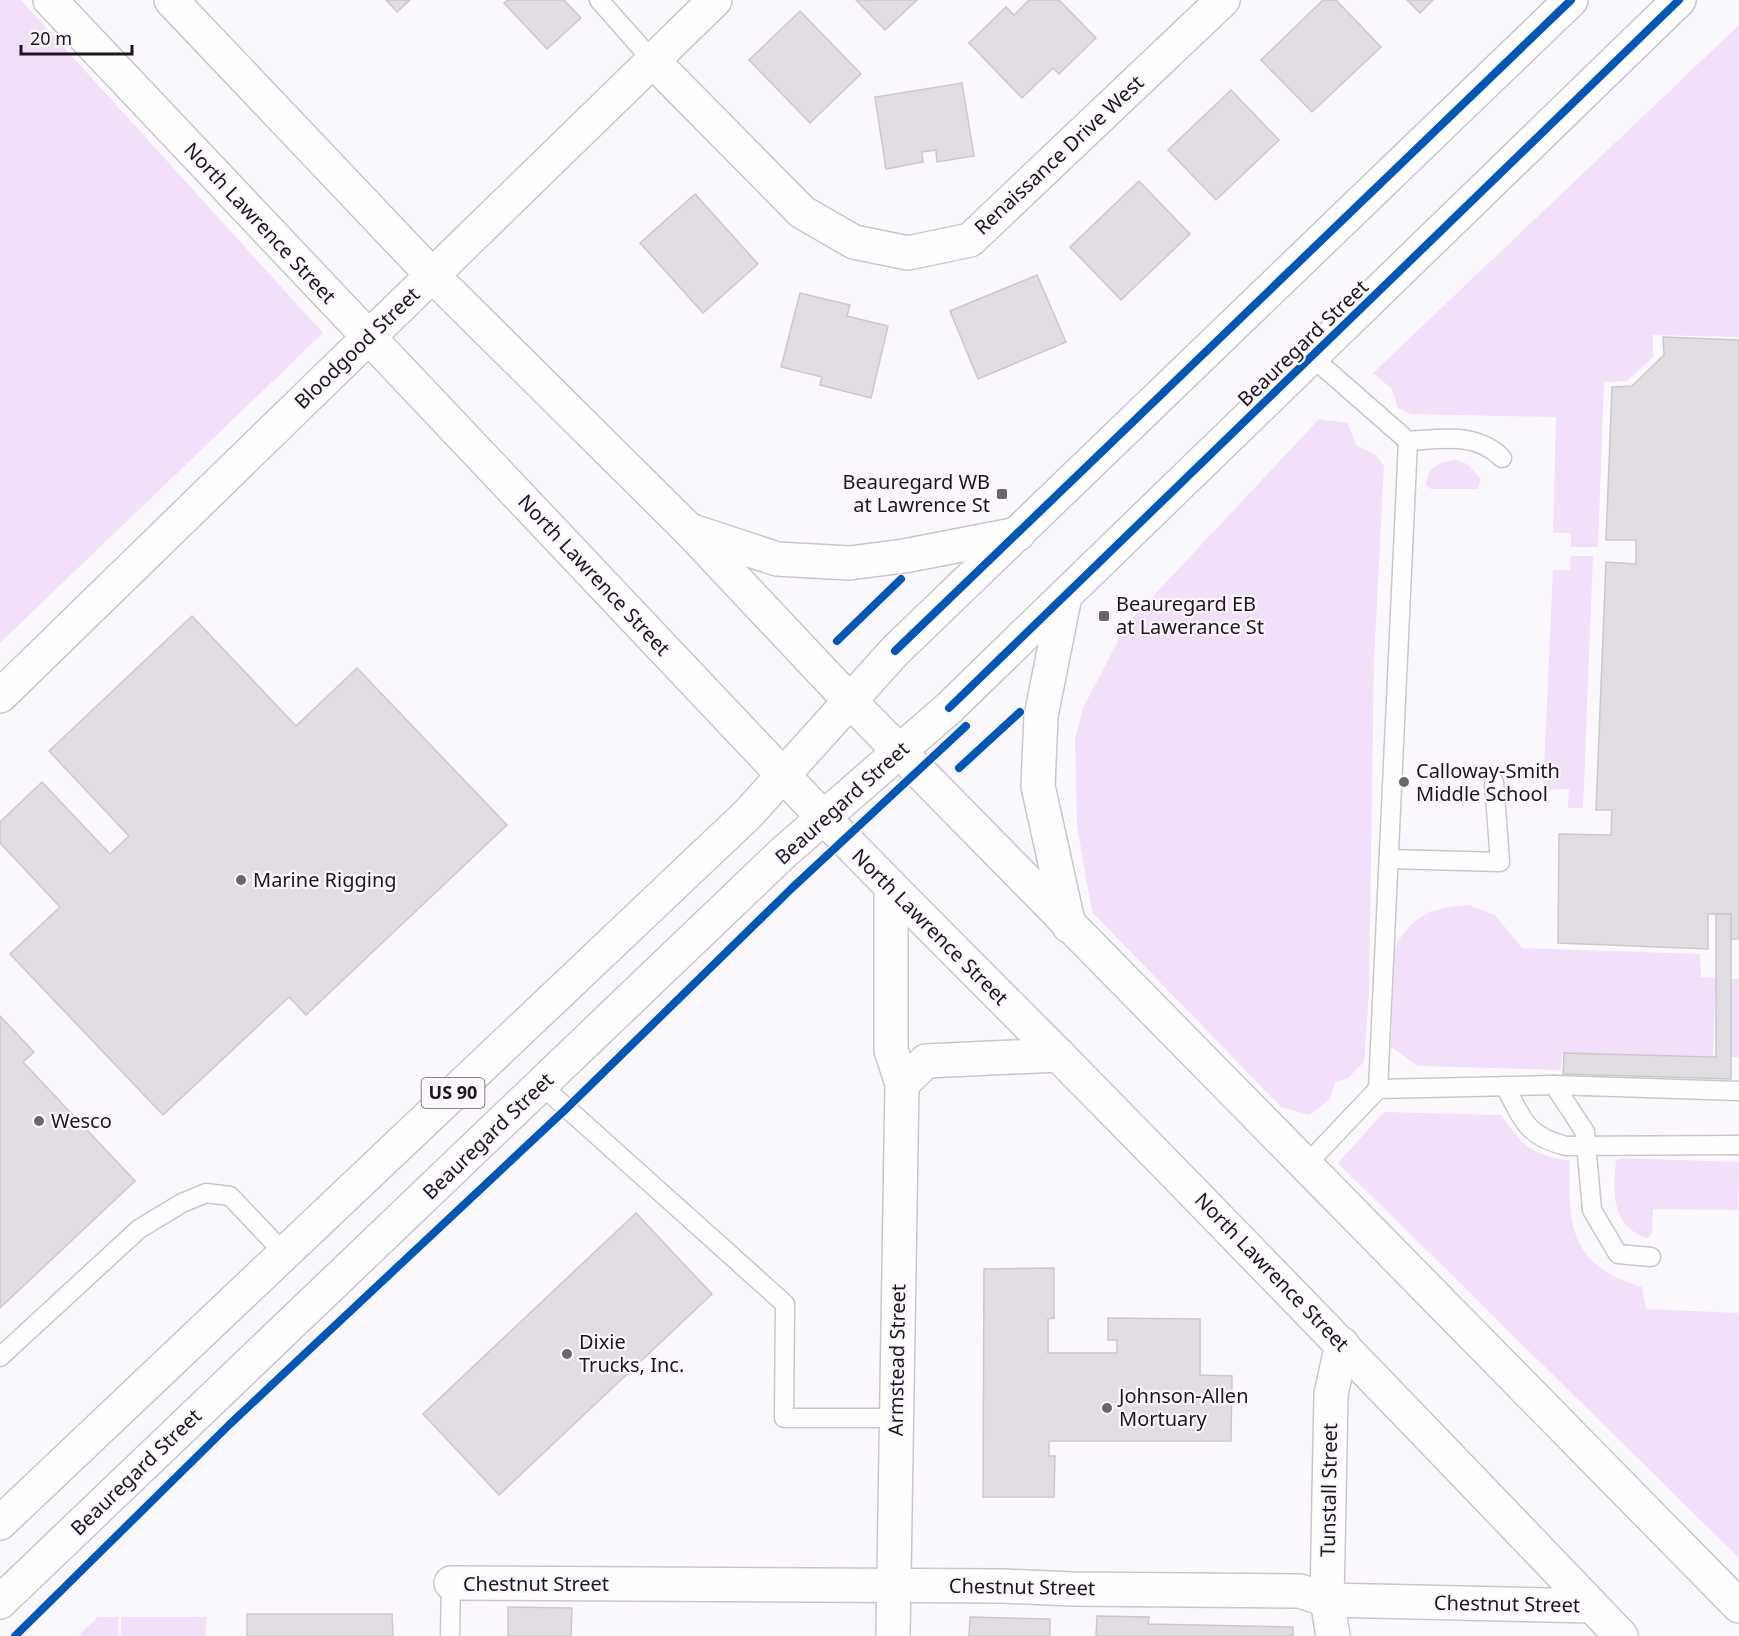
<svg xmlns="http://www.w3.org/2000/svg" width="1739" height="1636" font-family="'Noto Sans',sans-serif">
<rect width="100%" height="100%" fill="#fbf8fd"/>
<!-- green -->
<g fill="#f2dffa">
<path d="M 0,0 L 21,0 L 323,333 L 0,643 Z"/>
<path d="M 1739,25 L 1739,337 L 1653,335 L 1653,357 L 1627,381 L 1604,382 L 1598,547 L 1571,547 L 1571,533 L 1553,533 L 1556,417 L 1411,414 L 1398,408 L 1392,389 L 1373,373 Z"/>
<path d="M 1319,419 L 1347,423 L 1357,446 L 1375,454 L 1384,466 L 1374,660 L 1369,994 L 1364,1062 L 1348,1078 L 1335,1082 L 1330,1099 L 1310,1115 L 1281,1107 L 1092,912 L 1077,826 L 1075,739 L 1083,708 L 1127,624 Z"/>
<path d="M 1457,460 L 1467,464 L 1481,479 L 1478,489 L 1431,489 L 1426,485 C 1426,467 1442,461 1457,460 Z"/>
<path d="M 1571,556 L 1593,556 L 1583,808 L 1568,808 L 1569,789 L 1543,790 L 1553,570 L 1570,570 Z"/>
<path d="M 1469,905 L 1495,915 L 1522,948 L 1700,954 L 1701,977 L 1716,978 L 1713,1056 L 1562,1053 L 1561,1070 L 1418,1066 L 1391,1047 L 1395,948 C 1410,916 1435,906 1469,905 Z"/>
<rect x="1731" y="979" width="8" height="78"/>
<path d="M 1384,1112 L 1501,1115 C 1524,1147 1530,1154 1570,1161 C 1567,1226 1571,1267 1642,1287 L 1646,1309 L 1739,1313 L 1739,1558 L 1338,1163 Z"/>
<path d="M 1621,1158 L 1739,1162 L 1738,1210 L 1653,1209 L 1652,1234 L 1647,1238 C 1611,1226 1613,1193 1616,1161 Z"/>
<path d="M 98,1617 L 118,1617 L 118,1636 L 78,1636 Z"/>
<rect x="121" y="1617" width="85" height="19"/>
</g>
<!-- building -->
<g fill="#e1dde2" stroke="#cbc8cd" stroke-width="1.5">
<path d="M 386,0 L 410,0 L 397,12 Z"/>
<path d="M 508,0 L 564,0 L 581,18 L 547,49 L 504,3 Z"/>
<path d="M 856,0 L 917,0 L 885,30 Z"/>
<path d="M 1029,0 L 1059,0 L 1096,38 L 1059,74 L 1053,68 L 1022,98 L 969,43 L 1006,7 L 1014,15 Z"/>
<path d="M 1323,0 L 1336,0 L 1381,47 L 1312,112 L 1261,60 Z"/>
<path d="M 1407,0 L 1433,0 L 1420,13 Z"/>
<path d="M 800,11 L 861,74 L 810,123 L 749,60 Z"/>
<path d="M 962,83 L 974,156 L 937,162 L 936,150 L 922,152 L 923,162 L 886,169 L 875,97 Z"/>
<path d="M 1231,90 L 1279,140 L 1216,200 L 1168,150 Z"/>
<path d="M 1139,181 L 1190,234 L 1121,300 L 1070,247 Z"/>
<path d="M 695,194 L 758,264 L 703,313 L 640,243 Z"/>
<path d="M 1037,275 L 1066,342 L 978,379 L 950,311 Z"/>
<path d="M 800,293 L 850,305 L 847,316 L 888,326 L 871,398 L 820,385 L 822,377 L 781,367 Z"/>
<path d="M 1663,337 L 1739,340 L 1739,939 L 1730,939 L 1731,914 L 1708,914 L 1708,949 L 1558,943 L 1559,834 L 1611,835 L 1612,810 L 1596,810 L 1606,562 L 1636,564 L 1636,540 L 1606,540 L 1612,387 L 1632,386 L 1664,355 Z"/>
<path d="M 192,616 L 296,726 L 357,668 L 507,825 L 306,1015 L 289,997 L 163,1115 L 10,954 L 60,907 L 0,843 L 0,822 L 42,782 L 110,854 L 129,836 L 49,751 Z"/>
<path d="M 1716,914 L 1731,914 L 1731,1079 L 1563,1074 L 1564,1053 L 1716,1057 Z"/>
<path d="M 0,1016 L 34,1052 L 23,1062 L 135,1181 L 0,1308 Z"/>
<path d="M 636,1213 L 712,1294 L 499,1495 L 423,1414 Z"/>
<path d="M 1054,1268 L 1054,1318 L 1048,1319 L 1048,1353 L 1117,1353 L 1117,1340 L 1108,1340 L 1108,1318 L 1200,1319 L 1200,1375 L 1232,1376 L 1231,1441 L 1049,1441 L 1049,1456 L 1055,1456 L 1054,1497 L 983,1497 L 984,1269 Z"/>
<path d="M 508,1607 L 572,1608 L 571,1636 L 508,1636 Z"/>
<path d="M 247,1614 L 392,1614 L 393,1636 L 247,1636 Z"/>
<path d="M 1097,1616 L 1149,1617 L 1148,1624 L 1293,1627 L 1293,1636 L 1096,1636 Z"/>
<path d="M 970,1617 L 1050,1619 L 1050,1636 L 969,1636 Z"/>
</g>
<g fill="none" stroke-linecap="round" stroke-linejoin="round">
<defs>
<g id="lane">
<path d="M 599,0 L 652,60"/>
<path d="M 1312,357 L 1408,441 L 1378,1089"/>
<path d="M 1408,441 C 1442,439 1476,432 1502,458"/>
<path d="M 1389,859 L 1500,862 L 1494,782"/>
<path d="M 541,1085 L 785,1304 L 784,1418 L 896,1418"/>
<path d="M 1554,1085 L 1585,1132 L 1592,1210 L 1618,1254 L 1651,1257"/>
<path d="M 1505,1086 C 1523,1120 1526,1136 1566,1146 L 1739,1145"/>
<path d="M 1305,1166 L 1378,1089 L 1554,1085 L 1739,1091"/>
<path d="M 0,1357 L 139,1229 L 182,1203 L 206,1193 L 230,1196 L 284,1253"/>
<path d="M 450,1636 L 451,1583"/>
</g>
<g id="street">
<path d="M 50,0 L 783,775"/>
<path d="M 171,0 L 432,275 L 689,530 L 850,701"/>
<path d="M 652,60 L 802,212 L 854,242 L 908,253 L 970,240 L 1223,0"/>
<path d="M 0,696 L 715,0"/>
<path d="M 891,889 L 891,1050 L 902,1084 L 893,1636"/>
<path d="M 902,1084 L 926,1061 L 1059,1055"/>
<path d="M 451,1583 L 1002,1586 L 1072,1589 L 1300,1591 L 1327,1600 L 1592,1606"/>
<path d="M 1333,1636 L 1327,1600 L 1331,1394 L 1342,1344"/>
</g>
<g id="secondary">
<path d="M 850,701 L 1739,1606"/>
<path d="M 783,775 C 883,881 986,981 1088,1085 C 1267,1267 1444,1451 1621,1636"/>
</g>
<g id="primary">
<path d="M 689,530 L 777,559 L 849,563 L 904,556 L 1018,534"/>
<path d="M 1065,596 L 1041,716 L 1038,786 L 1069,926"/>
<path d="M 0,1523 L 748,814 L 895,651 L 1571,0"/>
<path d="M 0,1602 L 783,853 L 949,708 L 1679,0"/>
</g>
</defs>
<!-- lane casing -->
<use href="#lane" stroke="#cac6cc" stroke-width="21"/>
<!-- street casing -->
<use href="#street" stroke="#cac6cc" stroke-width="36"/>
<!-- secondary casing -->
<use href="#secondary" stroke="#cac6cc" stroke-width="36"/>
<!-- primary casing -->
<use href="#primary" stroke="#cac6cc" stroke-width="36"/>
<!-- lane -->
<use href="#lane" stroke="#fefeff" stroke-width="18"/>
<!-- street -->
<use href="#street" stroke="#fefeff" stroke-width="33"/>
<!-- secondary -->
<use href="#secondary" stroke="#fefeff" stroke-width="33"/>
<!-- primary -->
<use href="#primary" stroke="#fefeff" stroke-width="33"/>
<defs>
<g id="cycleway">
<path d="M 837,641 L 901,579"/>
<path d="M 895,651 L 1571,0"/>
<path d="M 949,708 L 1679,0"/>
<path d="M 959,768 L 1020,712"/>
<path d="M 15,1636 L 230,1424 L 567,1108 L 791,889 L 966,726"/>
</g>
</defs>
<!-- cycleway casing -->
<use href="#cycleway" stroke="#fcf7fe" stroke-width="11"/>
<!-- cycleway -->
<use href="#cycleway" stroke="#0057b8" stroke-width="8"/>
</g>
<!-- markers -->
<g fill="#6a666c" stroke="#fcf7fe" stroke-width="2">
<rect x="996" y="488" width="12" height="12" rx="3"/>
<rect x="1098" y="610" width="12" height="12" rx="3"/>
<circle cx="1404" cy="782" r="6"/>
<circle cx="241" cy="880" r="6"/>
<circle cx="39" cy="1121" r="6"/>
<circle cx="567" cy="1354" r="6"/>
<circle cx="1107" cy="1408" r="6"/>
</g>
<g text-anchor="middle" stroke-width="4.5" stroke-linejoin="round" paint-order="stroke">
<!-- shield labels -->
<rect fill="#fcf7fe" stroke="#5f5a61" stroke-width="1.5" x="421.5" y="1078" width="63" height="30" rx="4.5"/>
<g font-size="18" font-weight="bold" fill="#1c171e">
<text x="453" y="1099">US 90</text>
</g>
<!-- street labels -->
<g font-size="20" fill="#1c171e" stroke="#fcf7fe">
<text transform="translate(1059 155) rotate(-43)" y="7">Renaissance Drive West</text>
<text transform="translate(260 223) rotate(47)" y="7">North Lawrence Street</text>
<text transform="translate(1303 343) rotate(-44)" y="7">Beauregard Street</text>
<text transform="translate(357 348) rotate(-44)" y="7">Bloodgood Street</text>
<text transform="translate(594 575) rotate(47)" y="7">North Lawrence Street</text>
<text transform="translate(842 803) rotate(-42)" y="7">Beauregard Street</text>
<text transform="translate(930 927) rotate(45)" y="7">North Lawrence Street</text>
<text transform="translate(488 1136) rotate(-44)" y="7">Beauregard Street</text>
<text transform="translate(1272 1272) rotate(46)" y="7">North Lawrence Street</text>
<text transform="translate(897 1360) rotate(-89)" y="7">Armstead Street</text>
<text transform="translate(136 1472) rotate(-44)" y="7">Beauregard Street</text>
<text transform="translate(1329 1490) rotate(-89)" y="7">Tunstall Street</text>
<text x="536" y="1591">Chestnut Street</text>
<text transform="translate(1022 1587) rotate(1)" y="7">Chestnut Street</text>
<text transform="translate(1507 1604) rotate(1)" y="7">Chestnut Street</text>
</g>
<!-- poi labels -->
<g font-size="20" fill="#1c171e" stroke="#fcf7fe" text-anchor="start">
<text x="990" y="489" text-anchor="end">Beauregard WB<tspan x="990" dy="23">at Lawrence St</tspan></text>
<text x="1116" y="611">Beauregard EB<tspan x="1116" dy="23">at Lawerance St</tspan></text>
<text x="1416" y="778">Calloway-Smith<tspan x="1416" dy="23">Middle School</tspan></text>
<text x="253" y="887">Marine Rigging</text>
<text x="51" y="1128">Wesco</text>
<text x="579" y="1349">Dixie<tspan x="579" dy="23">Trucks, Inc.</tspan></text>
<text x="1119" y="1403">Johnson-Allen<tspan x="1119" dy="23">Mortuary</tspan></text>
</g>
</g>
<!-- scale -->
<path d="M21 45v9h111v-9" fill="none" stroke="#1c171e" stroke-width="3"/>
<text x="30" y="45" font-size="18" fill="#1c171e" stroke="#fcf7fe" stroke-width="4.5" paint-order="stroke">20 m</text>
</svg>
